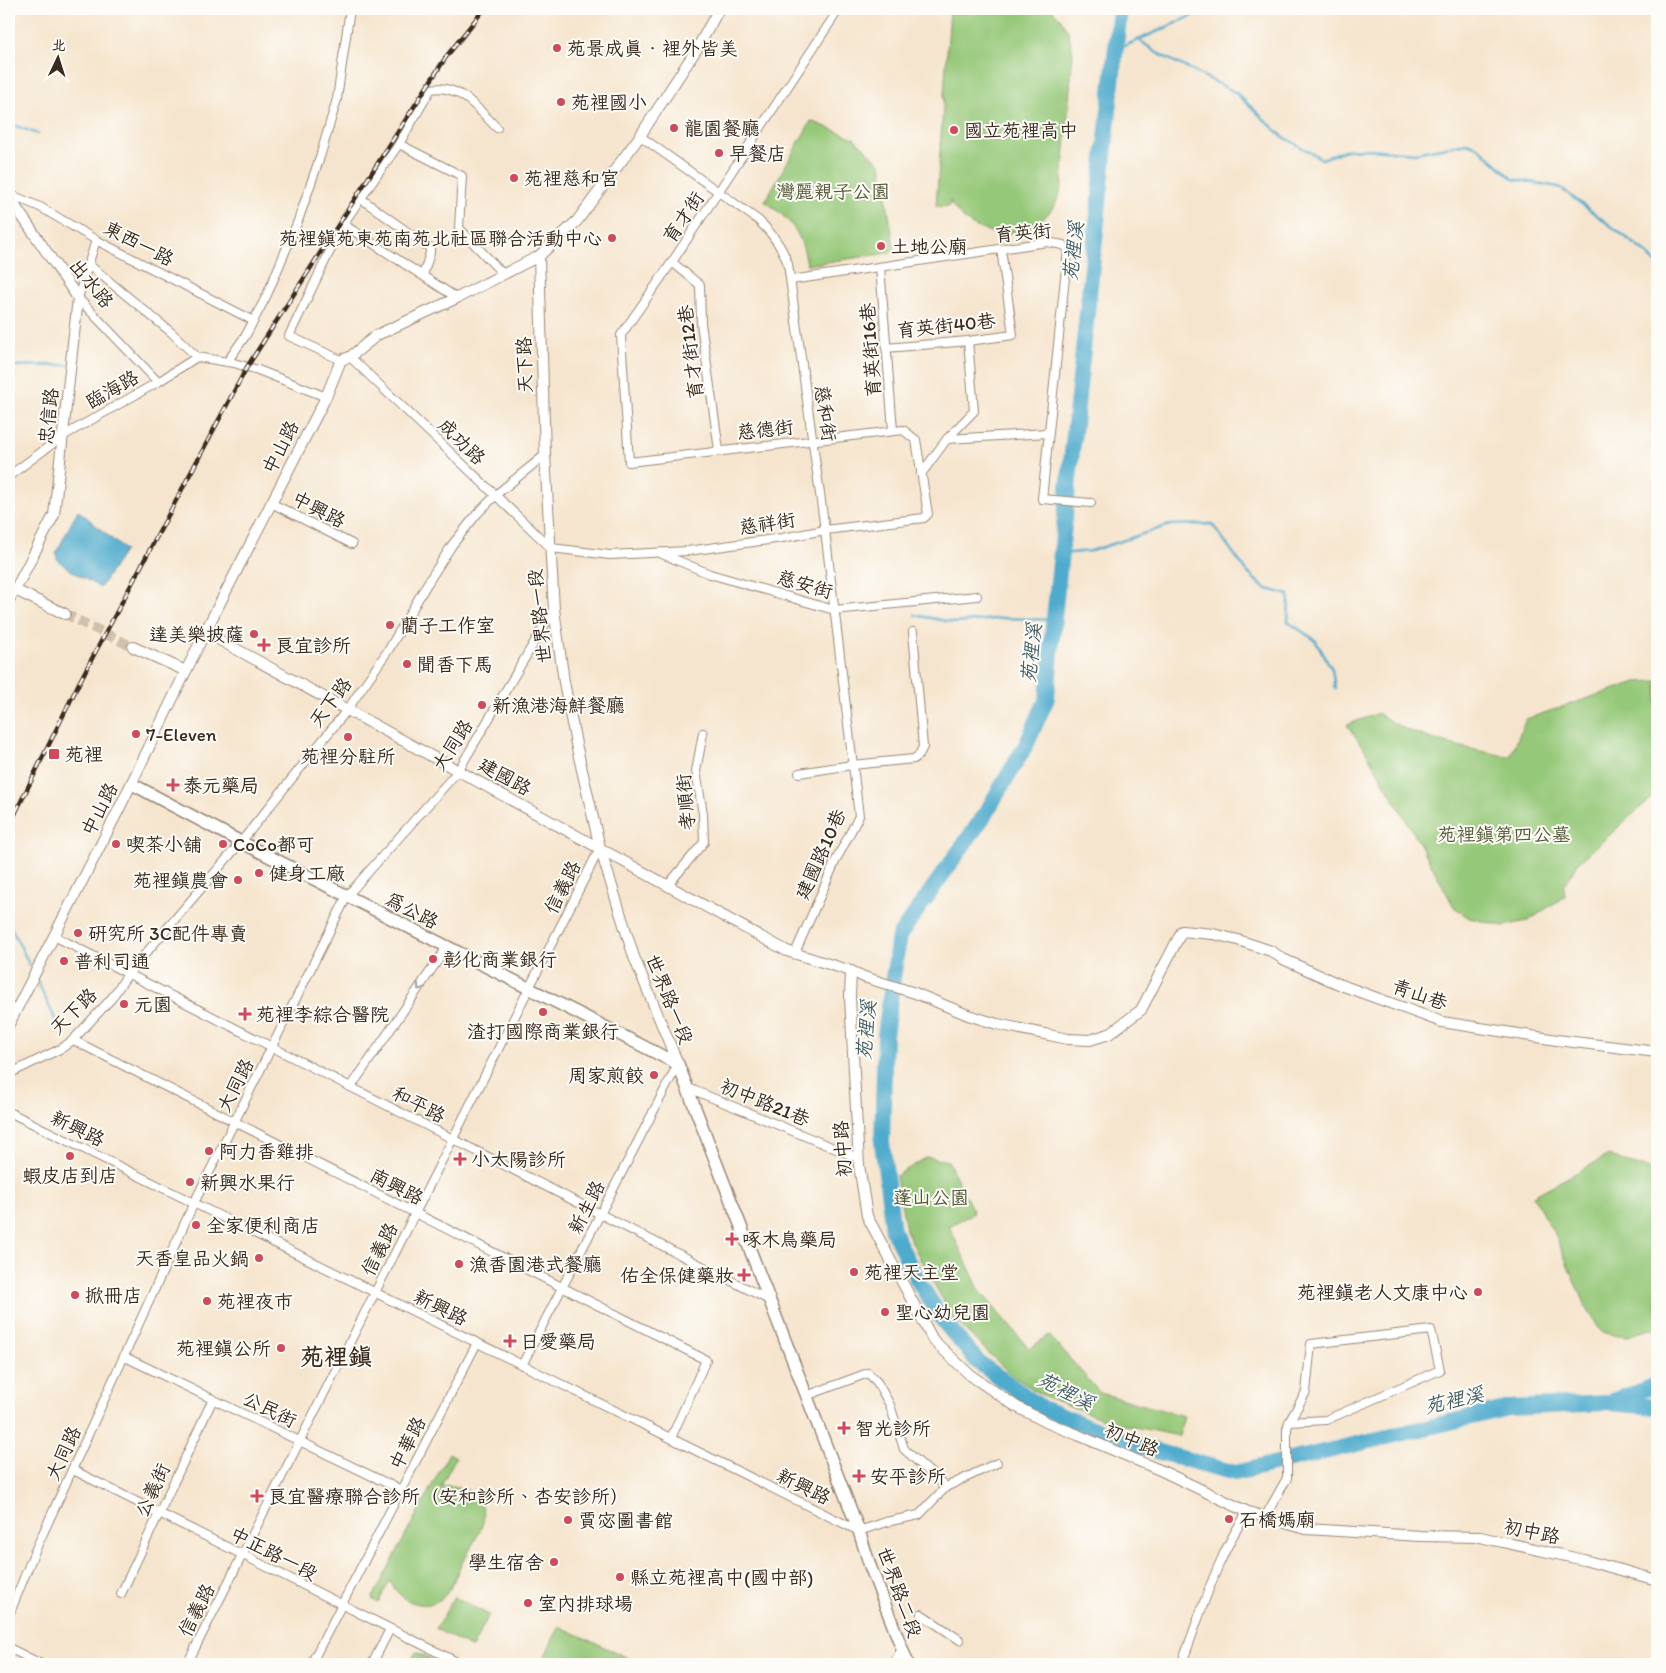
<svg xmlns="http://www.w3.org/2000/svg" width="1666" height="1673" font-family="Itim,'LXGW WenKai TC',sans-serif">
<rect width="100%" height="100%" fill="#fdfcf7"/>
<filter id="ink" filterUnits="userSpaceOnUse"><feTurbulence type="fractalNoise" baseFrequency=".02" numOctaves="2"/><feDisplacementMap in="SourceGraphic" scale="10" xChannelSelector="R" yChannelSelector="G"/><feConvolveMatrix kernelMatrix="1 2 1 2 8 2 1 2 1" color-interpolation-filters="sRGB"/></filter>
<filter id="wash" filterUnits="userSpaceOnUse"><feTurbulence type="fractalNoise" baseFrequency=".0096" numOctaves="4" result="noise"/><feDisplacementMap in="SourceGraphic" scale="20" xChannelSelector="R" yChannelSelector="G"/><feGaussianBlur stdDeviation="1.12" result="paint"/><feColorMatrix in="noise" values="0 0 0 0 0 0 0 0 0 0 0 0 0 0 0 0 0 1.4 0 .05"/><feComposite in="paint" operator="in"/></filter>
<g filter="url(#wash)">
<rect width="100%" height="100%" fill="#f6e5ce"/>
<!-- green -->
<g fill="#95c878" stroke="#68794b">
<path d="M 970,9 L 1051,9 L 1060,18 L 1068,31 L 1073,53 L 1062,184 C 1060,191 1059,199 1054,206 C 1029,244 971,242 950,201 L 949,207 L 936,206 L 950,10 L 964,11 L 964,15 Z"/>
<path d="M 811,121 L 854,138 L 881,164 L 895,252 L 807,265 C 801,231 792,222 765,201 Z"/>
<path d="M 1657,681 L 1657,793 L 1578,863 L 1564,886 L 1565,896 L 1528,921 L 1503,926 L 1469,918 L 1454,907 L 1424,851 L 1365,750 L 1347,725 L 1378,713 C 1414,740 1467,748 1510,757 L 1526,719 L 1636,682 Z"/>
<path d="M 1609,1155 L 1621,1161 L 1657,1171 L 1657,1330 L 1650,1329 L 1628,1336 L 1602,1333 L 1584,1304 L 1557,1239 L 1533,1196 Z"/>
<path d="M 927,1157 L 948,1161 L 974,1213 L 949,1226 L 980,1291 L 1029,1349 L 1049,1335 L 1100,1393 L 1184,1416 L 1179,1436 L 1110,1422 L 1042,1395 L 1011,1375 L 954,1319 L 923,1265 L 906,1230 L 896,1176 Z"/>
<path d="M 449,1453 L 456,1457 L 441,1486 C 461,1483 489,1496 483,1522 C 479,1536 469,1550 462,1563 C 456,1574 451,1592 441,1599 C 421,1612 399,1600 390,1581 L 378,1603 L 372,1599 Z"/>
<path d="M 454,1597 L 489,1615 L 472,1648 L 436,1629 Z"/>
<path d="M 559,1626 L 641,1664 L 541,1664 Z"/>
<path d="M 416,1652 L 441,1664 L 410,1664 Z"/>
</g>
<!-- water -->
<path fill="#4fabcd" stroke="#456a76" d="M 78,510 L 125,550 L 100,588 C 85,578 70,572 57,559 L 56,553 Z"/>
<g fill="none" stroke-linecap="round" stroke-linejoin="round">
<!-- stream -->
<g stroke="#4fabcd" stroke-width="2.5">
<path d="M 1138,39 L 1157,53 L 1235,92 L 1282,136 L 1322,159 L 1345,150 L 1369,149 L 1415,153 L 1467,143 L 1478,147 L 1513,179 L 1559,187 L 1643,250 L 1657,264"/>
<path d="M 1116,50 L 1207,9"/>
<path d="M 9,121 L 16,126 L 38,134"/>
<path d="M 9,366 L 67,365"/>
<path d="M 1061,554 L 1091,551 L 1170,525 L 1212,524 L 1248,573 L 1264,588 L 1289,595 L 1288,622 L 1315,640 L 1332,669 L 1335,689"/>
<path d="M 915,615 L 956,623 L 1004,618 L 1054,620"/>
<path d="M 9,923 L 30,966"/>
<path d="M 38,983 L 59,1027"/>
</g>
<!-- river -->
<g stroke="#4fabcd" stroke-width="16">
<path d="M 1120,9 L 1053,627 L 1047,698 L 1027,743 L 984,816 L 899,936 L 885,1035 L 882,1142 L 893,1231 L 918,1281 L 944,1322 L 978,1362 L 1042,1408 L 1134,1445 L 1235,1473 L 1509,1408 L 1606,1403 L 1657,1407"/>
<path d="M 1612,1401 L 1657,1385"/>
</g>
</g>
</g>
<g filter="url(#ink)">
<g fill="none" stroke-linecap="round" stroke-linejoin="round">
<!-- tertiary-tunnel -->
<path stroke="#d1c0ab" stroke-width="10" stroke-dasharray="10 5" stroke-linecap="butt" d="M 65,614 L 133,647"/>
<defs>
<g id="minor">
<path d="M 640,136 L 758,220 C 772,233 782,246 788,264 L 825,530 L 859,816 L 836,860 L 795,953"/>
<path d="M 399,144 L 462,176 L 459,228 L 503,274"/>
<path d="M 9,194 L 40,207 L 96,240 L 254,321"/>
<path d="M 360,198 L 430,248 L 430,253 L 423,275"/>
<path d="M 343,224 L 399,144 L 431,89 C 459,83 479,110 497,128"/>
<path d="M 96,240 L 78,298 L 158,382"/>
<path d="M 672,262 L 700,285 L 701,323 L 719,450"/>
<path d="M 88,264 L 172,333 L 197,357"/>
<path d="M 880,267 L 893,430"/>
<path d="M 791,280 L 1047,242 L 1063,245 L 1068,249 L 1042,499 L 1091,503"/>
<path d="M 886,348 L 968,341 L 1013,335 L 1001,249"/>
<path d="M 350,357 L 551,548 L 610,555 L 688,551 L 782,538 L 825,530 L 924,518 L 928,514 L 916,440 L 903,430 L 629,462 L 621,335 L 672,262 L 839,9"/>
<path d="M 341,360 L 289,336 L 343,224 L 457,298"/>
<path d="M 227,362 L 246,335 L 267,295 L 298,221 L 320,157 L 337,99 L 350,9"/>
<path d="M 947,439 L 1048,433"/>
<path d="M 921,474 L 947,439 L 974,411 L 968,341"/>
<path d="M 9,476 L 63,436 L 158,382 L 197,357 L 234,363 L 258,370 L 326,397"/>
<path d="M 271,503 L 352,544"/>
<path d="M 662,554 L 710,574 L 834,610 L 977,596"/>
<path d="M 9,603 L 15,590"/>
<path d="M 799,773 L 852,765 L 914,759 L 919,755 L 923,747 L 913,632"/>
<path d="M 668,885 L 704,842 L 703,814 L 696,771 L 703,733"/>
<path d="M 54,936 L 769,1300"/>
<path d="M 73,1040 L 706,1360 L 671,1438"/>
<path d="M 9,1074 L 62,1048 L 73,1040 L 111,999 L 128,974 L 241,842 L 347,710 L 389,649 L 427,584 L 452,545 L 477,514 L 498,493 L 545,455"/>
<path d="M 351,1087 L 447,947"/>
<path d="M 686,1087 L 858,1158"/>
<path d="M 9,1112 L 859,1531 L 886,1522 L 919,1515 L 946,1487 L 997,1463"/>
<path d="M 125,1357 L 401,1490"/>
<path d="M 522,1365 L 678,1064"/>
<path d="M 806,1396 L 868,1373 L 877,1382 L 890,1405 L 904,1449 L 946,1487"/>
<path d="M 73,1470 L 461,1664"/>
<path d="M 1265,1517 L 1287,1478 L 1287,1429 L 1289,1422 L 1306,1392 L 1311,1344 L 1431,1330 L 1440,1370 L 1326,1420 L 1289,1422"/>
<path d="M 121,1594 L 213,1399"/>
<path d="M 921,1614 L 960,1640"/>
<path d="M 9,1615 L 34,1553 L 194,1203 L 347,896 L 458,771 L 554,609"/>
<path d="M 9,1648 L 41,1664"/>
<path d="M 187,1664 L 600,848"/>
<path d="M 311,1664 L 477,1343"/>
<path d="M 372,1664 L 390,1629"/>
<path d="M 893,1664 L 902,1649"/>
<path d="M 1183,1664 L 1183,1660 C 1201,1613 1218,1553 1248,1512"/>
</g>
<g id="tertiary">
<path d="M 9,197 L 78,298 L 54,515 L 15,590 L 65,614"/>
<path d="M 539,256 L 545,455 L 554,609 L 564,682 L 576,744 L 600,848 L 634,957 L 678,1064"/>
<path d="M 205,632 L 787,951 L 851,971 L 864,977 L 915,993 L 968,1015 L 997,1024 L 1068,1039 L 1090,1040 L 1109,1034 L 1141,1010 L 1182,931 L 1213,934 L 1238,940 L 1271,951 L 1283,959 L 1341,985 L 1442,1022 L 1557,1040 L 1657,1052"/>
<path d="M 133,647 L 186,671"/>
<path d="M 851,971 L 850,997 L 859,1165 L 867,1216 L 933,1340 L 970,1375 L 1017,1407 L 1048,1423 L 1078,1435 L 1162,1471 L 1248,1512 L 1306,1529 L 1420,1536 L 1480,1537 L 1584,1560 L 1657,1580"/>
<path d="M 9,1024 L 118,811 L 205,632 L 326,397 L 341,360 L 350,357 L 377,335 L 457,298 L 539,256 L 577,221 L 640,136 L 698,47 L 719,9"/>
</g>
<path id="secondary" d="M 132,784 L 241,842 L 678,1064 L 859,1531 L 870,1566 L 908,1664"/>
</defs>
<!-- minor casing -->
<use href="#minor" stroke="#988876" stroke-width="10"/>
<!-- tertiary casing -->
<use href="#tertiary" stroke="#988876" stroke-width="12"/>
<!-- secondary casing -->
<use href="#secondary" stroke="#988876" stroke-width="14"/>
<!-- minor -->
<use href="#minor" stroke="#fff" stroke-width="8"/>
<!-- tertiary -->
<use href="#tertiary" stroke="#fff" stroke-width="10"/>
<!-- secondary -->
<use href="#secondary" stroke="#fff" stroke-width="11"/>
<defs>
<path id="rail" d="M 9,826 L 80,681 L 247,367 L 446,57 L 484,9"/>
</defs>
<!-- rail casing -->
<use href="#rail" stroke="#3b2a1e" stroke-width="4.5"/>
<!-- rail -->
<use href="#rail" stroke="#fdfcf7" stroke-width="2.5" stroke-dasharray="8" stroke-linecap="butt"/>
</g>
<!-- one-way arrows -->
<defs><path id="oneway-chevron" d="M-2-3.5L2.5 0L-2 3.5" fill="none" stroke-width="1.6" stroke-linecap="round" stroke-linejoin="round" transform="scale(1.25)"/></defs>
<use stroke="#a79f9a" href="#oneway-chevron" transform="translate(420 987) rotate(124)"/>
</g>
<!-- markers -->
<g fill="#d1495b" stroke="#fdfcf7" stroke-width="2">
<circle cx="557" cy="48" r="5"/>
<circle cx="561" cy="102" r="5"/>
<circle cx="674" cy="128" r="5"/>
<circle cx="954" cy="130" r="5"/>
<circle cx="719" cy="153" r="5"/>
<circle cx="514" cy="178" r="5"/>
<circle cx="612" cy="238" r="5"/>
<circle cx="881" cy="246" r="5"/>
<circle cx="390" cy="625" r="5"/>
<circle cx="254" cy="634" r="5"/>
<path d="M261.5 637.5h5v5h5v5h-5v5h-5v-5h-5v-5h5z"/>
<circle cx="407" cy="664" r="5"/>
<circle cx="482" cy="705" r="5"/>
<circle cx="136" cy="734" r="5"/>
<circle cx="348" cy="737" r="5"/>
<rect x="48" y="748" width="12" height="12" rx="2.5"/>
<path d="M170.5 777.5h5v5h5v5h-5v5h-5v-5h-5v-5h5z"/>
<circle cx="116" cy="844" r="5"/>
<circle cx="223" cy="844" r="5"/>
<circle cx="259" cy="873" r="5"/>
<circle cx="238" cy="880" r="5"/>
<circle cx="78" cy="933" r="5"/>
<circle cx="433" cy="959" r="5"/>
<circle cx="64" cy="961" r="5"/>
<circle cx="124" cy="1004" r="5"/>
<circle cx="543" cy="1012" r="5"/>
<path d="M242.5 1006.5h5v5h5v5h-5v5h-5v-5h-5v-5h5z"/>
<circle cx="654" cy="1075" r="5"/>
<circle cx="209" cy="1151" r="5"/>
<circle cx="70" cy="1156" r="5"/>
<path d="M457.5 1151.5h5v5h5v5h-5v5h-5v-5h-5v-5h5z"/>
<circle cx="190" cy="1182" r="5"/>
<circle cx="196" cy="1225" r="5"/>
<path d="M729.5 1231.5h5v5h5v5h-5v5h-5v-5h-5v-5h5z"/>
<circle cx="259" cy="1258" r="5"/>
<circle cx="459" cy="1264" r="5"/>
<circle cx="854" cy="1272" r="5"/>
<path d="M741.5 1267.5h5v5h5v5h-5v5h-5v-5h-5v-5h5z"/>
<circle cx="1478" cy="1292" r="5"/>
<circle cx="75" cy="1295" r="5"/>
<circle cx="207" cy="1301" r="5"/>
<circle cx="885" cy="1312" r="5"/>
<path d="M507.5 1333.5h5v5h5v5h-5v5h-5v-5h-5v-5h5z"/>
<circle cx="281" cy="1348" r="5"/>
<path d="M841.5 1420.5h5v5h5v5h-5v5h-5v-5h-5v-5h5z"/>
<path d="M856.5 1468.5h5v5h5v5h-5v5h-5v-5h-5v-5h5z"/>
<path d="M254.5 1488.5h5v5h5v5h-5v5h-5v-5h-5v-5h5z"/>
<circle cx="1229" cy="1519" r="5"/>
<circle cx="568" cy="1520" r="5"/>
<circle cx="554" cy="1562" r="5"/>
<circle cx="620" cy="1577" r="5"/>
<circle cx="528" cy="1603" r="5"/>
</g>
<g text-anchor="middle" stroke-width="4" stroke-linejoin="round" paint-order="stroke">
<!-- poi labels -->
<g font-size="19" fill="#3b2a1e" stroke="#fdfcf7" text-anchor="start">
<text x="567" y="55">苑景成真．裡外皆美</text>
<text x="571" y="109">苑裡國小</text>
<text x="684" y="135">龍園餐廳</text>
<text x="964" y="137">國立苑裡高中</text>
<text x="729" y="160">早餐店</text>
<text x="524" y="185">苑裡慈和宮</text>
<text x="602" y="245" text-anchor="end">苑裡鎮苑東苑南苑北社區聯合活動中心</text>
<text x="891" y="253">土地公廟</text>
<text x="400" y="632">藺子工作室</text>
<text x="244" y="641" text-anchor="end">達美樂披薩</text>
<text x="275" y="652">良宜診所</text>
<text x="417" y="671">聞香下馬</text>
<text x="492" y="712">新漁港海鮮餐廳</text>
<text x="146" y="741">7-Eleven</text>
<text x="65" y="761">苑裡</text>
<text x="348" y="763" text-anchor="middle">苑裡分駐所</text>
<text x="183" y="792">泰元藥局</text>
<text x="126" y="851">喫茶小舖</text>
<text x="233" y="851">CoCo都可</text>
<text x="269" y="880">健身工廠</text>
<text x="228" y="887" text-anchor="end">苑裡鎮農會</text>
<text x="88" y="940">研究所 3C配件專賣</text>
<text x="443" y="966">彰化商業銀行</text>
<text x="74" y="968">普利司通</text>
<text x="134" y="1011">元園</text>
<text x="256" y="1021">苑裡李綜合醫院</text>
<text x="543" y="1038" text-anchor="middle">渣打國際商業銀行</text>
<text x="644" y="1082" text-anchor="end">周家煎餃</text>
<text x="219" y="1158">阿力香雞排</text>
<text x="471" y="1166">小太陽診所</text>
<text x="70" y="1182" text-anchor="middle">蝦皮店到店</text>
<text x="200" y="1189">新興水果行</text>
<text x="206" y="1232">全家便利商店</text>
<text x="742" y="1246">啄木鳥藥局</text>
<text x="249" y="1265" text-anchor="end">天香皇品火鍋</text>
<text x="469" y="1271">漁香園港式餐廳</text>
<text x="864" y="1279">苑裡天主堂</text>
<text x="734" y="1282" text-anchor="end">佑全保健藥妝</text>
<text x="1468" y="1299" text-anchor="end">苑裡鎮老人文康中心</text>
<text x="85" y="1302">掀冊店</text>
<text x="217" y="1308">苑裡夜市</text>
<text x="895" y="1319">聖心幼兒園</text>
<text x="520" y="1348">日愛藥局</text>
<text x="271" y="1355" text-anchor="end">苑裡鎮公所</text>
<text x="855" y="1435">智光診所</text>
<text x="870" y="1483">安平診所</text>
<text x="268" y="1503">良宜醫療聯合診所（安和診所、杏安診所）</text>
<text x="1239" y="1526">石橋媽廟</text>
<text x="578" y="1527">賈宓圖書館</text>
<text x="544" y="1569" text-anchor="end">學生宿舍</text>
<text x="630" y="1584">縣立苑裡高中(國中部)</text>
<text x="538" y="1610">室內排球場</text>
</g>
<!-- park labels -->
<g font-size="19" fill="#565939" stroke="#fdfcf7">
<text x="833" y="198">灣麗親子公園</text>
<text x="1504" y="841">苑裡鎮第四公墓</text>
<text x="931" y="1204">蓬山公園</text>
</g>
<!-- street labels -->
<g font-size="19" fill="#3b2a1e" stroke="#fdfcf7">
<text transform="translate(683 217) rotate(-56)" y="7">育才街</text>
<text transform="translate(1023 232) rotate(-5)" y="7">育英街</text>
<text transform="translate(139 243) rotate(27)" y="7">東西一路</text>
<text transform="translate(92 283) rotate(51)" y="7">出水路</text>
<text transform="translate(946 325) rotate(-6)" y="7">育英街40巷</text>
<text transform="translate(870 350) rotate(-94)" y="7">育英街16巷</text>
<text transform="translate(690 352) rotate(-97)" y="7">育才街12巷</text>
<text transform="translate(524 365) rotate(-92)" y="7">天下路</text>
<text transform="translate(112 389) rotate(-30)" y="7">臨海路</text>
<text transform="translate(826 413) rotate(82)" y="7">慈和街</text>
<text transform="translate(48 416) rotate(-84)" y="7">忠信路</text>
<text transform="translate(765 429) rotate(-6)" y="7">慈德街</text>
<text transform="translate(462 441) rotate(44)" y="7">成功路</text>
<text transform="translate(280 447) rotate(-63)" y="7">中山路</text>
<text transform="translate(319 509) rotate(27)" y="7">中興路</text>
<text transform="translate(767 523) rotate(-9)" y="7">慈祥街</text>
<text transform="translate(805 584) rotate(16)" y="7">慈安街</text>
<text transform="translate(539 616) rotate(-96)" y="7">世界路一段</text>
<text transform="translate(330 702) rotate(-53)" y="7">天下路</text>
<text transform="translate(452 745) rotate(-57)" y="7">大同路</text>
<text transform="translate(505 776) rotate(29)" y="7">建國路</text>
<text transform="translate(685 802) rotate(-95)" y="7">孝順街</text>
<text transform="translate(99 809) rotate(-63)" y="7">中山路</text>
<text transform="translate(820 854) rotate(-66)" y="7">建國路10巷</text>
<text transform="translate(562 887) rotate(-63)" y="7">信義路</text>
<text transform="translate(412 910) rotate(27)" y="7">為公路</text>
<text transform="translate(1420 994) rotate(19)" y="7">青山巷</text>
<text transform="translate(670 999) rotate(68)" y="7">世界路一段</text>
<text transform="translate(73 1011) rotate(-45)" y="7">天下路</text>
<text transform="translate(235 1085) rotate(-63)" y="7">大同路</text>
<text transform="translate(765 1102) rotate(22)" y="7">初中路21巷</text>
<text transform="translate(419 1104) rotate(27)" y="7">和平路</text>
<text transform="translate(78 1128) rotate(26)" y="7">新興路</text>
<text transform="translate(842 1149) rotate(-94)" y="7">初中路</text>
<text transform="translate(397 1186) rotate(27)" y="7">南興路</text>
<text transform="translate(586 1207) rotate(-63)" y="7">新生路</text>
<text transform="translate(379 1249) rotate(-63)" y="7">信義路</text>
<text transform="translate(441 1307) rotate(26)" y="7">新興路</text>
<text transform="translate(270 1409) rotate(26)" y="7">公民街</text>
<text transform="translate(1132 1439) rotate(23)" y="7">初中路</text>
<text transform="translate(407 1443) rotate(-63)" y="7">中華路</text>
<text transform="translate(63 1453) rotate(-65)" y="7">大同路</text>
<text transform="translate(804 1486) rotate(26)" y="7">新興路</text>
<text transform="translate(152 1490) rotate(-65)" y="7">公義街</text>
<text transform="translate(1532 1531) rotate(12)" y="7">初中路</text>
<text transform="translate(274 1553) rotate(27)" y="7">中正路一段</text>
<text transform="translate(900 1592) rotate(70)" y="7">世界路二段</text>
<text transform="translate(196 1610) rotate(-63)" y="7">信義路</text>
</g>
<!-- water labels -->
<g font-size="20" font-style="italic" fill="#435e64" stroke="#fdfcf7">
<text transform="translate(1073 251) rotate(-84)" y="7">苑裡溪</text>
<text transform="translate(1031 653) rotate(-84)" y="7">苑裡溪</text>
<text transform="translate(866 1030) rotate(-85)" y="7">苑裡溪</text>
<text transform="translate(1066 1391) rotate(27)" y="7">苑裡溪</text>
<text transform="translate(1454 1400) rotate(-13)" y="7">苑裡溪</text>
</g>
<!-- district labels -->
<g font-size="24" font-weight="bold" fill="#3b2a1e" stroke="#fdfcf7">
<text x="336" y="1365">苑裡鎮</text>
</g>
</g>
<!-- margin -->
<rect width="1666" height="1673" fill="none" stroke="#fdfcf7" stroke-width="30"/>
<!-- north arrow -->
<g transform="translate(58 58) rotate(4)" stroke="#fdfcf7" stroke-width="4" paint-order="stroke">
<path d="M0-4L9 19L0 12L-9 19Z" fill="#3b2a1e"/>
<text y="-8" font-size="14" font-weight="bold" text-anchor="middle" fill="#3b2a1e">北</text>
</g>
</svg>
